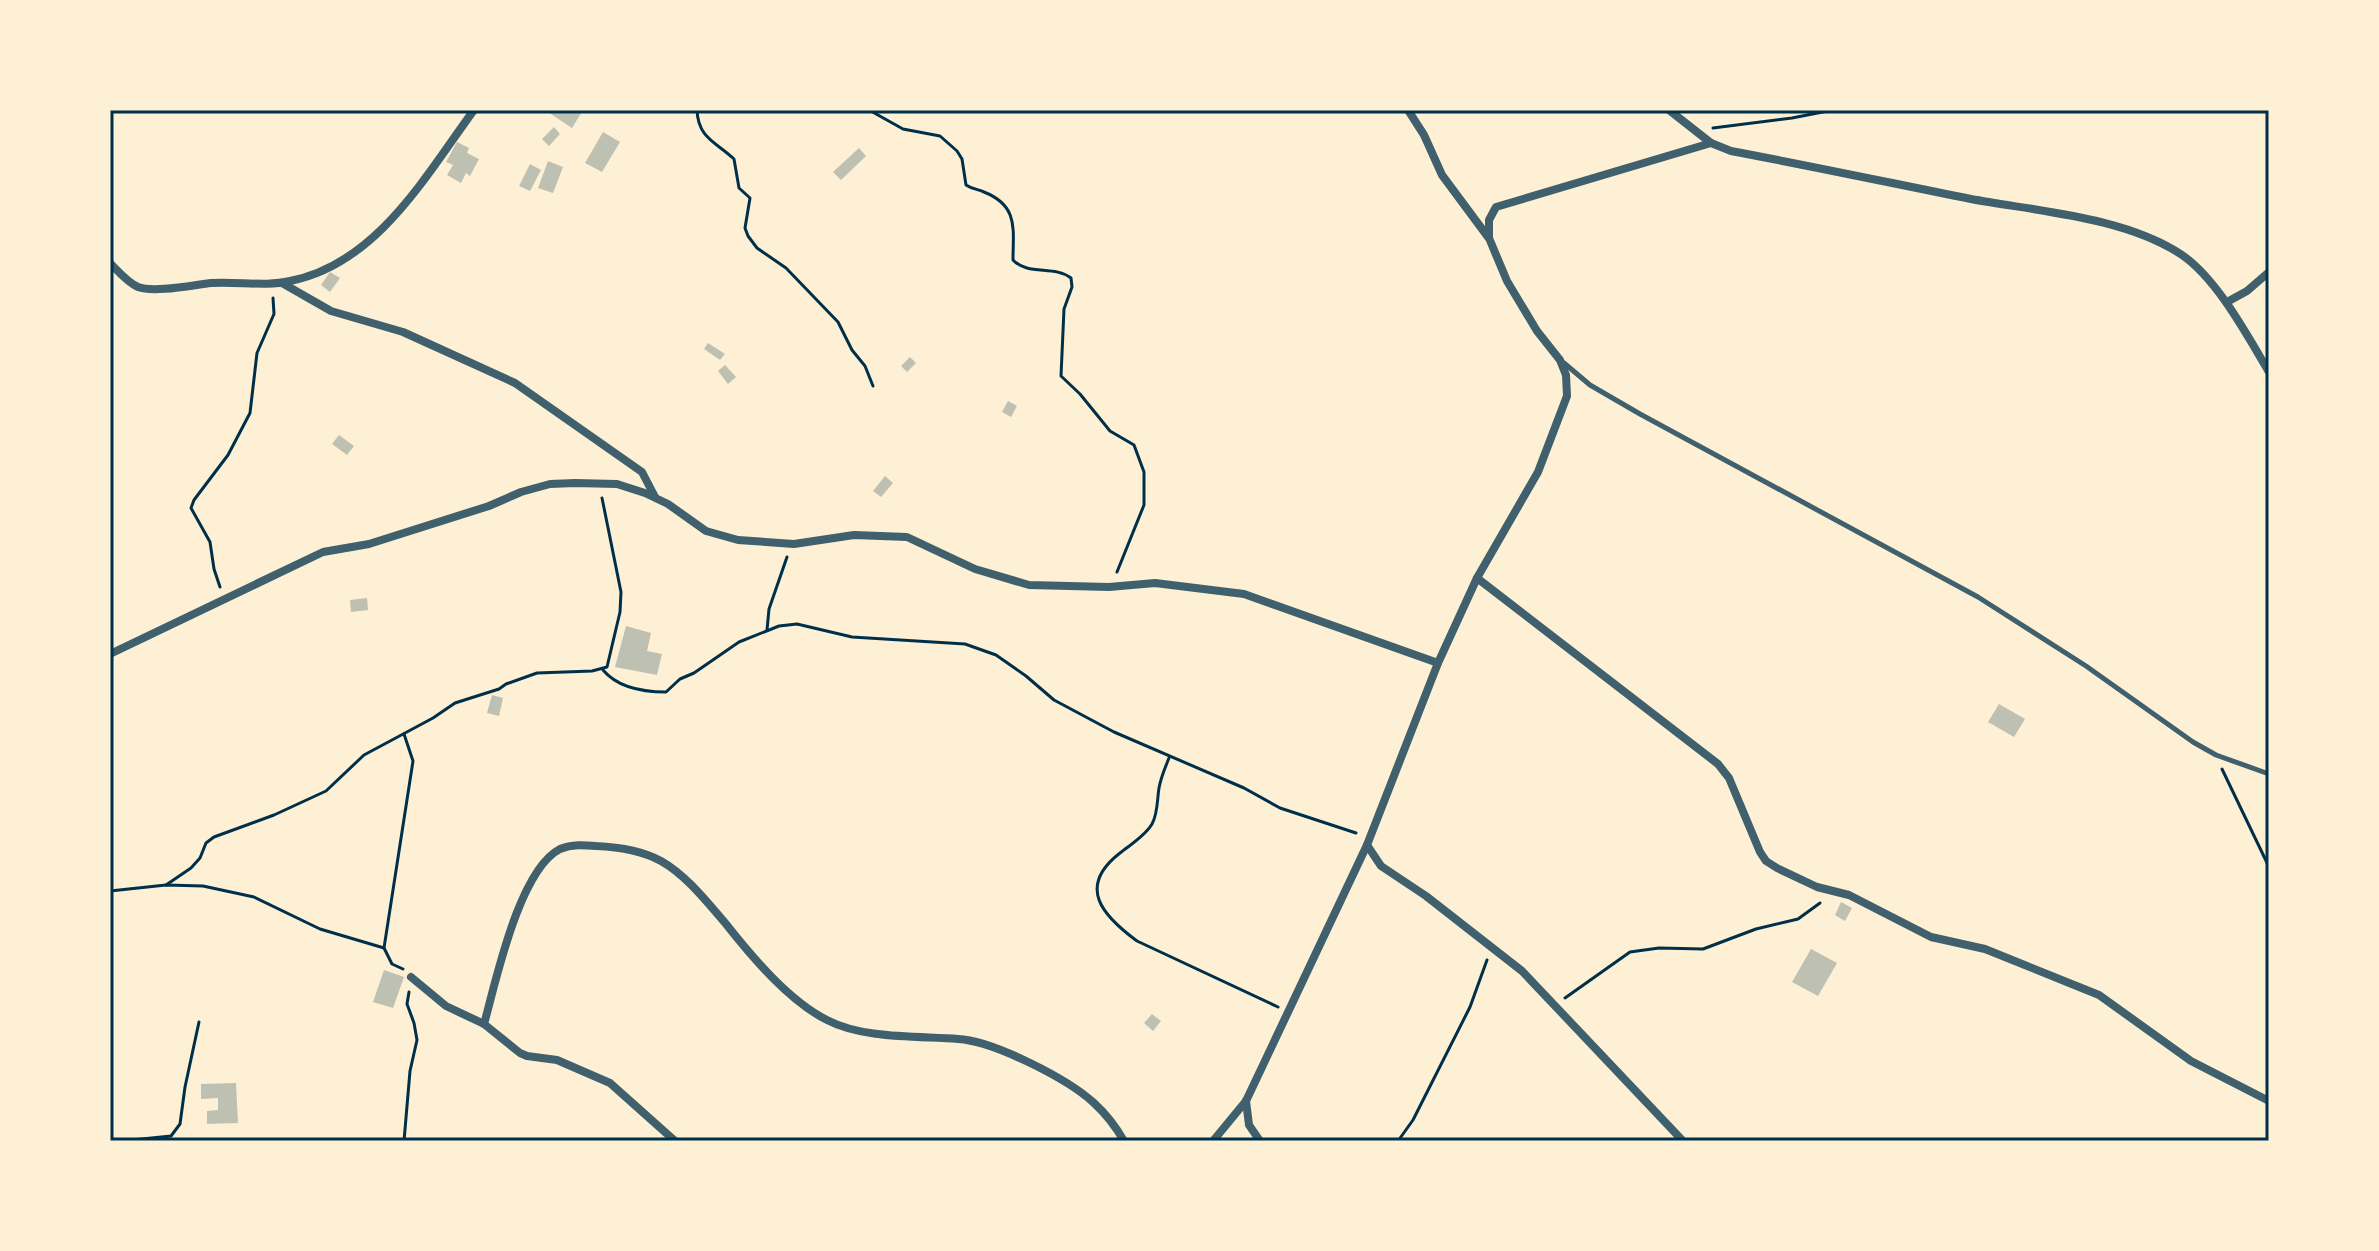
<svg xmlns="http://www.w3.org/2000/svg" width="2379" height="1251" font-family="Montserrat,sans-serif">
<rect width="100%" height="100%" fill="#fdf0d5"/>
<!-- building -->
<g fill="#bec0b2">
<path d="M 545,110 L 583,110 L 572,128 Z"/>
<path d="M 554,127 L 560,134 L 549,146 L 542,139 Z"/>
<path d="M 603,132 L 620,142 L 602,172 L 585,163 Z"/>
<path d="M 457,142 L 469,148 L 467,153 L 479,159 L 470,176 L 466,173 L 461,183 L 447,175 L 453,165 L 446,162 Z"/>
<path d="M 859,148 L 866,156 L 841,180 L 833,172 Z"/>
<path d="M 548,161 L 563,167 L 553,193 L 538,188 Z"/>
<path d="M 530,164 L 541,170 L 530,191 L 519,186 Z"/>
<path d="M 330,272 L 340,278 L 330,292 L 321,285 Z"/>
<path d="M 708,343 L 725,354 L 720,360 L 704,349 Z"/>
<path d="M 910,357 L 916,363 L 907,372 L 901,366 Z"/>
<path d="M 725,365 L 736,377 L 728,384 L 718,371 Z"/>
<path d="M 1008,401 L 1017,406 L 1011,417 L 1002,412 Z"/>
<path d="M 339,435 L 354,446 L 347,455 L 332,444 Z"/>
<path d="M 885,476 L 893,483 L 881,497 L 873,491 Z"/>
<path d="M 367,598 L 368,610 L 351,612 L 350,600 Z"/>
<path d="M 626,626 L 651,633 L 647,651 L 662,654 L 657,675 L 615,667 Z"/>
<path d="M 492,695 L 503,698 L 499,716 L 487,713 Z"/>
<path d="M 1999,704 L 2025,719 L 2014,737 L 1988,722 Z"/>
<path d="M 1841,902 L 1852,908 L 1845,921 L 1835,915 Z"/>
<path d="M 1811,949 L 1837,963 L 1818,996 L 1792,982 Z"/>
<path d="M 384,970 L 404,977 L 393,1008 L 373,1002 Z"/>
<path d="M 1152,1014 L 1161,1021 L 1153,1031 L 1144,1023 Z"/>
<path d="M 236,1083 L 238,1123 L 207,1124 L 207,1111 L 218,1110 L 218,1098 L 201,1099 L 201,1084 Z"/>
</g>
<g fill="none" stroke-linecap="round" stroke-linejoin="round">
<!-- path -->
<g stroke="#003049" stroke-width="3">
<path d="M 697,110 C 698,138 716,142 734,159 L 739,188 L 750,198 L 745,228 L 748,236 L 757,248 L 786,268 L 838,322 L 852,350 L 865,366 L 873,386"/>
<path d="M 869,110 L 903,129 L 940,136 L 957,151 L 962,159 L 966,185 C 972,189 977,189 984,192 C 1019,206 1013,229 1013,260 C 1028,276 1054,265 1071,278 L 1072,287 L 1064,309 L 1061,376 L 1080,394 L 1110,431 L 1134,445 L 1144,472 L 1144,505 L 1117,572"/>
<path d="M 1713,128 L 1792,118 L 1833,110"/>
<path d="M 220,587 L 214,569 L 210,542 L 191,508 L 194,500 L 228,455 L 250,413 L 257,353 L 274,314 L 273,298"/>
<path d="M 767,630 L 769,609 L 787,557"/>
<path d="M 603,670 C 618,688 643,692 666,692 L 680,679 L 694,673 L 739,642 L 779,626 L 797,624 L 852,637 L 965,644 L 996,655 L 1026,676 L 1054,700 L 1114,732 L 1244,788 L 1280,808 L 1356,833"/>
<path d="M 1169,758 C 1165,768 1161,777 1159,788 C 1157,800 1158,813 1152,824 C 1145,836 1130,845 1120,853 C 1076,887 1103,916 1137,941 L 1278,1007"/>
<path d="M 2222,769 L 2269,867"/>
<path d="M 166,885 L 191,868 L 200,858 L 206,843 L 214,837 L 274,815 L 326,791 L 364,755 L 433,718 L 455,703 L 499,689 L 506,684 L 537,673 L 592,671 L 607,667 L 620,612 L 621,592 L 602,498"/>
<path d="M 110,891 L 166,885 L 203,886 L 254,897 L 320,929 L 384,948"/>
<path d="M 403,969 L 392,964 L 384,948 L 413,761 L 404,734"/>
<path d="M 1565,998 L 1630,952 L 1659,948 L 1703,949 L 1756,929 L 1798,919 L 1820,903"/>
<path d="M 122,1141 L 171,1136 L 180,1124 L 185,1087 L 199,1022"/>
<path d="M 404,1141 L 410,1071 L 417,1040 L 414,1023 L 407,1004 L 409,992"/>
<path d="M 1398,1141 L 1413,1120 L 1470,1007 L 1487,960"/>
</g>
<!-- service -->
<path stroke="#3f606c" stroke-width="5" d="M 1564,363 L 1590,385 L 1640,414 L 1978,597 L 2086,666 L 2193,742 L 2216,755 L 2269,774"/>
<!-- minor -->
<g stroke="#3f606c" stroke-width="8">
<path d="M 1408,110 L 1424,135 L 1442,175 L 1488,237"/>
<path d="M 1669,110 L 1711,143 L 1731,151 C 1811,166 1891,183 1971,199 C 2036,211 2126,217 2182,255 C 2217,279 2247,335 2269,372"/>
<path d="M 110,263 C 118,271 127,282 138,287 C 154,293 193,285 211,283 C 237,281 265,287 290,281 C 377,264 426,175 474,110"/>
<path d="M 282,283 L 331,311 L 403,332 L 515,383 L 642,472 L 655,497"/>
<path d="M 2227,302 L 2247,291 L 2269,272"/>
<path d="M 1477,578 L 1718,764 L 1729,778 L 1760,852 L 1766,861 L 1777,868 L 1817,887 L 1849,895 L 1931,937 L 1985,949 L 2099,995 L 2191,1061 L 2269,1101"/>
<path d="M 110,654 L 323,552 L 369,544 L 489,506 L 521,492 L 550,484 L 575,483 L 617,484 L 645,493 L 668,504 L 706,531 L 738,540 L 794,544 L 854,535 L 907,537 L 975,569 L 1029,585 L 1109,587 L 1155,583 L 1244,594 L 1438,663"/>
<path d="M 1367,845 L 1381,866 L 1426,896 L 1522,971 L 1683,1141"/>
<path d="M 411,977 L 446,1006 L 484,1024 L 520,1053 L 527,1056 L 557,1060 L 610,1083 L 675,1141"/>
<path d="M 484,1024 C 496,981 519,870 560,849 C 572,844 584,845 596,846 C 619,847 641,850 661,861 C 686,875 707,902 726,924 C 752,957 789,1001 827,1020 C 863,1039 918,1036 958,1039 C 994,1041 1068,1079 1094,1103 C 1106,1114 1116,1127 1124,1141"/>
<path d="M 1246,1101 L 1249,1125 L 1260,1141"/>
<path d="M 1213,1141 L 1246,1101 L 1367,845 L 1438,663 L 1477,578 L 1538,472 L 1567,396 L 1566,375 L 1560,360 L 1537,331 L 1507,281 L 1489,238 L 1489,220 L 1496,207 L 1711,143"/>
</g>
</g>
<!-- border -->
<rect width="2379" height="1251" fill="none" stroke="#fdf0d5" stroke-width="224"/>
<rect x="112" y="112" width="2155" height="1027" fill="none" stroke="#003049" stroke-width="3"/>
</svg>
